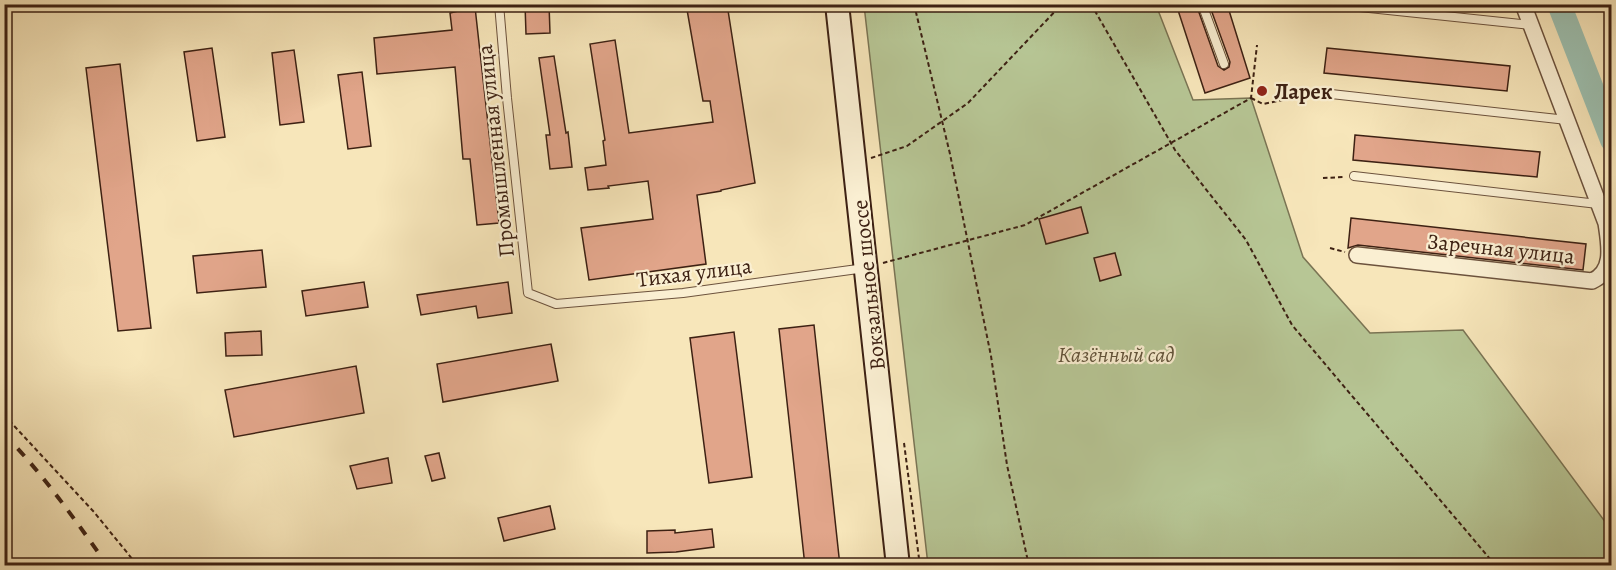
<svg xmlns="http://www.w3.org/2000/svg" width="1616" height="570" font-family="Alegreya,serif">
<rect width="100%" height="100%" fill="#f7e6ba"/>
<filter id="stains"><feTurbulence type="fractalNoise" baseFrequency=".00333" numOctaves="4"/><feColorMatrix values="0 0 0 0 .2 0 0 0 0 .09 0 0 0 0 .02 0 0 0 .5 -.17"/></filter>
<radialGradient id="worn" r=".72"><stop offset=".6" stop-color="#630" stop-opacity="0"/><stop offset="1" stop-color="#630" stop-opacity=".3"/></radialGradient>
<!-- green -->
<path fill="#b7c695" stroke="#7a7454" stroke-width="1.5" d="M 864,5 L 1156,5 L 1193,100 L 1251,98 L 1303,257 L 1370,333 L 1463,330 L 1609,527 L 1611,535 L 1611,565 L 928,565 Z"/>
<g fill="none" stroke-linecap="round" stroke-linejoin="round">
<!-- river -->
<path stroke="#9dc0b0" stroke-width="24" d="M 1559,4 L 1612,140"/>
</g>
<!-- building -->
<g fill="#e1a58a" stroke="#3d2113" stroke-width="1.5">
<path d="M 525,4 L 549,4 L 550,33 L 526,34 Z"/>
<path d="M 686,4 L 727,4 L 755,183 L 721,190 L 721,191 L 697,195 L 706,264 L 589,280 L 581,228 L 653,219 L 648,181 L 608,186 L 609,188 L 588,190 L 585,168 L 606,165 L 603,141 L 605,140 L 590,44 L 615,40 L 629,133 L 713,122 L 710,101 L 703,101 Z"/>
<path d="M 1176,4 L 1196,4 L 1218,66 L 1224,70 L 1229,67 L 1230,62 L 1209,4 L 1227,4 L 1250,78 L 1205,93 Z"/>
<path d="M 475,7 L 499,223 L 477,225 L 470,159 L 463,159 L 455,67 L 377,74 L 374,38 L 452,30 L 450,13 Z"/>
<path d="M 212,48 L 225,137 L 197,141 L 184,52 Z"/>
<path d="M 1327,48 L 1510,66 L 1507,91 L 1324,73 Z"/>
<path d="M 294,50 L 304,122 L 280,125 L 272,53 Z"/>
<path d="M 554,56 L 566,133 L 568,132 L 572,167 L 550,169 L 546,135 L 550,135 L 539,58 Z"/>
<path d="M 120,64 L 151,328 L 118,331 L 86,68 Z"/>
<path d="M 362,72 L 371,146 L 348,149 L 338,75 Z"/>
<path d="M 1355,135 L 1540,152 L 1537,177 L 1353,160 Z"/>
<path d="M 1081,207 L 1088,233 L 1046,244 L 1039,219 Z"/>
<path d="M 1351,218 L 1586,244 L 1583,270 L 1358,245 L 1348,248 Z"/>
<path d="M 262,250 L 266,287 L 197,293 L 193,256 Z"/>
<path d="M 1115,253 L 1121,275 L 1100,281 L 1094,258 Z"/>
<path d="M 364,282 L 368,307 L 306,316 L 302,291 Z"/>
<path d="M 508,282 L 512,313 L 478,318 L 476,306 L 421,315 L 417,295 Z"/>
<path d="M 814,325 L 840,566 L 805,566 L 779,329 Z"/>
<path d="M 261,331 L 262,355 L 226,356 L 225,333 Z"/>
<path d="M 734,332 L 752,477 L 709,483 L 690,338 Z"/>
<path d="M 551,344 L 558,381 L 443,402 L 437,364 Z"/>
<path d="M 356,366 L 364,413 L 234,437 L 225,390 Z"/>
<path d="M 439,453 L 445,478 L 432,481 L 425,456 Z"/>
<path d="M 388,458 L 392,483 L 357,489 L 350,466 Z"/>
<path d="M 550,506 L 555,529 L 504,541 L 498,518 Z"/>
<path d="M 712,529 L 714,547 L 676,552 L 647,553 L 647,531 L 675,530 L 675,533 Z"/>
</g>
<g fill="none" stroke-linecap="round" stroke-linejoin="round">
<defs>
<g id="lane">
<path d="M 499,4 L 507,98 L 528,293 L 556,304 L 683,293 L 865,268"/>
<path d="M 1202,4 L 1224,64"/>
<path d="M 1331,4 L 1531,25"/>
<path d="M 1322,93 L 1567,120"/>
<path d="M 1354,176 L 1598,204"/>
</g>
<path id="street" d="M 1357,255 L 1592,281 C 1615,271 1609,244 1606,223 L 1523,4"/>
<path id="secondary" d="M 837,4 L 898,566"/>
</defs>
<!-- lane casing -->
<use href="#lane" stroke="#6c523d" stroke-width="10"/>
<!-- street casing -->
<use href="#street" stroke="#6c523d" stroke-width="18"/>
<!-- secondary casing -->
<use href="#secondary" stroke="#3d2113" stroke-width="26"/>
<!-- path -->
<g stroke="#3d2113" stroke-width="2" stroke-dasharray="4.5 3" stroke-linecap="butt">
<path d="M 914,4 L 950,154 L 991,356 L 1007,465 L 1029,566"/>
<path d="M 1091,4 L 1175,150 L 1246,240 L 1292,325 L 1496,566"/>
<path d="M 1251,98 L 1263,104 L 1313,94"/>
<path d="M 871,158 L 907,146 L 968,103 L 1062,4"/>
<path d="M 1323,178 L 1345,177"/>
<path d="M 1330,248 L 1345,252"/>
<path d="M 883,263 L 1025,225 L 1251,98 L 1257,45"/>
<path d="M 4,415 L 94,512 L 138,566"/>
<path d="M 904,443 L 920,566"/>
</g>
<!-- lane -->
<use href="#lane" stroke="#faefd2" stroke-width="8"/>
<!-- street -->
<use href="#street" stroke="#faefd2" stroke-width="15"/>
<!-- secondary -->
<use href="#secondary" stroke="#faefd2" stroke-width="22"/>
<!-- rail -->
<path stroke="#3d2113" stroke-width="4" stroke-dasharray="10 10" stroke-linecap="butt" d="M 4,434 C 44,475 75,520 108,566"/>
</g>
<!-- markers -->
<circle fill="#8f2418" stroke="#faefd2" stroke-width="2" cx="1262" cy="91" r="6"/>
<g text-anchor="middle" stroke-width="4.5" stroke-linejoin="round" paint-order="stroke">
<!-- poi labels -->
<g font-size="22" font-weight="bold" fill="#3d2113" stroke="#faefd2" text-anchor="start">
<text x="1274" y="99">Ларек</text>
</g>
<!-- street labels -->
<g font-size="22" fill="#3d2113" stroke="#faefd2">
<text transform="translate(495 151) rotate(-96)" y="8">Промышленная улица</text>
<text transform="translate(1501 248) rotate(6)" y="8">Заречная улица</text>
<text transform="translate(694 272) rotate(-7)" y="8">Тихая улица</text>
<text transform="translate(868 285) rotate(-96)" y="8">Вокзальное шоссе</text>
</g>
<!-- park labels -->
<g font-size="22" font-style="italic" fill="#62533a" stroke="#faefd2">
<text x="1116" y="362">Казённый сад</text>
</g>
</g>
<!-- margin -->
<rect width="1616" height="570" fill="none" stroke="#f7e6ba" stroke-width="24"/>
<rect x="6" y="6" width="1604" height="558" fill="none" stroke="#3d2113" stroke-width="3"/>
<rect x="12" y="12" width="1592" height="546" fill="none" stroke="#3d2113" stroke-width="1.5"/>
<rect width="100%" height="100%" filter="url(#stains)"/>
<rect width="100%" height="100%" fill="url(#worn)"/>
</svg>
